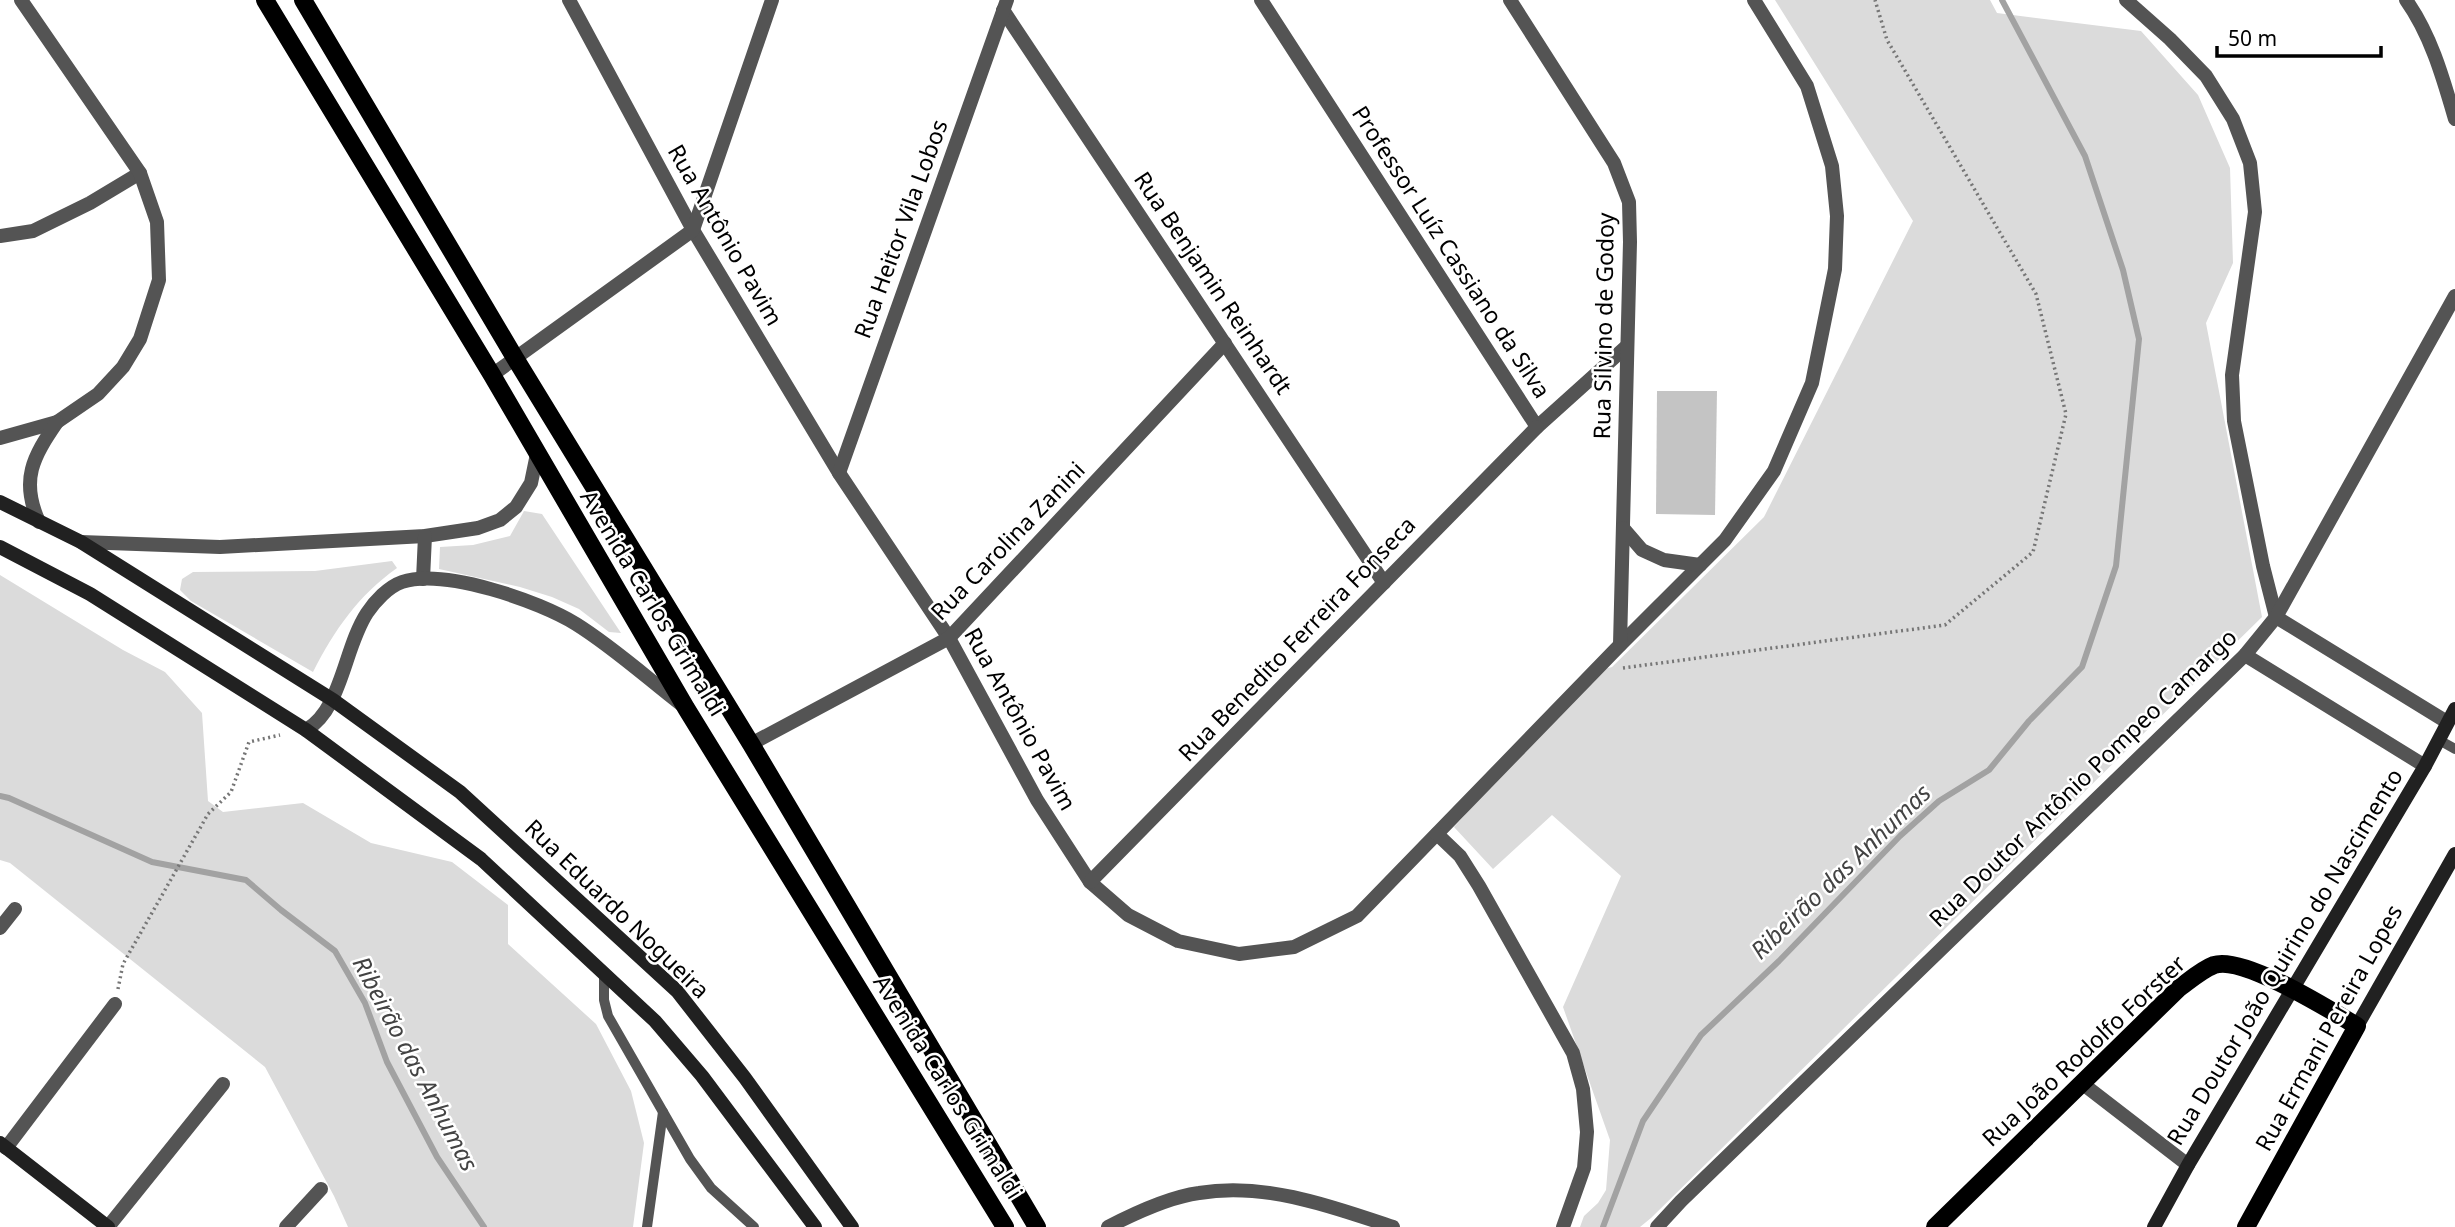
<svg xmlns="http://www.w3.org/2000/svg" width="2455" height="1227" font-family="'Noto Sans',sans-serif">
<rect width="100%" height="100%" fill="#fff"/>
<!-- green -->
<g fill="#dbdbdb">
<path d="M 1775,0 L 1990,0 L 1997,13 L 2141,31 L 2198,95 L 2230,168 L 2233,263 L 2206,323 L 2262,617 L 1651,1218 L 1640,1227 L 1580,1227 L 1584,1216 L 1598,1203 L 1606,1190 L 1610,1140 L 1563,1007 L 1621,876 L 1552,815 L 1493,869 L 1454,827 L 1594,672 L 1612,667 L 1764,517 L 1913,221 Z"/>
<path d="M 524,511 L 542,514 L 621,633 L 609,632 L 579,609 L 552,597 L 520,587 L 439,569 L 440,547 L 473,545 L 510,536 Z"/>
<path d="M 392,561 L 397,568 C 358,596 335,629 313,672 L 191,601 L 180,590 L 182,579 L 193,572 L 315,571 Z"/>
<path d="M 0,575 L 123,650 L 165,672 L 202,713 L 208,801 L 223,812 L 303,803 L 371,843 L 452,862 L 508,905 L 508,944 L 596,1024 L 631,1091 L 644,1143 L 633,1227 L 348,1227 L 334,1196 L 265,1067 L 10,863 L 0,860 Z"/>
</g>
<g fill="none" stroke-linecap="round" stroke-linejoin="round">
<!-- stream -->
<g stroke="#a2a2a2" stroke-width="6">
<path d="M 0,796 L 9,798 L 152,862 L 246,880 L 281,910 L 335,951 L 365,1003 L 387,1062 L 437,1157 L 484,1227"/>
<path d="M 1603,1227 L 1643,1121 L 1701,1035 L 1779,961 L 1900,836 L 1939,801 L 1989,770 L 2029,721 L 2082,667 L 2116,566 L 2139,339 L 2123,270 L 2085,156 L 2002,0"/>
</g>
</g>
<!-- building -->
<path fill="#c4c4c4" d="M 1657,391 L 1717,391 L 1715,515 L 1656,514 Z"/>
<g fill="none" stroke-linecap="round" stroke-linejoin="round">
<!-- path -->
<g stroke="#767676" stroke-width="3.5" stroke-dasharray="2 3.5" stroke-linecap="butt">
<path d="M 1623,668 L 1945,625 L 2033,552 L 2066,414 L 2036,294 L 1887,40 L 1875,0"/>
<path d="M 118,989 L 123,964 L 208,814 L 231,792 L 249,742 L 280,735"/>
</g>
<!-- lane -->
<g stroke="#545454" stroke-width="10">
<path d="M 2439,740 L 2455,749"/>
<path d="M 604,974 L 604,1000 L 608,1016 L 690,1159 L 711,1188 L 754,1227"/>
<path d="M 647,1227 L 663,1112"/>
</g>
<!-- street -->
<g stroke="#545454" stroke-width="14">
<path d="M 569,0 L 693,230 L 839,473 L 949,638 L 1037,800 L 1090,882 L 1128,915 L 1178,941 L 1239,954 L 1294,947 L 1357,916 L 1620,645 L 1725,540 L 1774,471 L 1812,383 L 1835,269 L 1837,216 L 1832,166 L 1807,86 L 1754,0"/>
<path d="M 1261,0 L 1537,427 L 1627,346"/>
<path d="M 1510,0 L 1614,163 L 1629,202 L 1630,242 L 1620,645"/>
<path d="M 2126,0 L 2170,39 L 2206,76 L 2233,119 L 2250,163 L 2255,212 L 2232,375 L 2234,421 L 2263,566 L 2276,617"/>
<path d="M 2406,0 C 2431,35 2443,78 2455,119"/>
<path d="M 1003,10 L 1384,583"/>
<path d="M 0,236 L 33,231 L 90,203 L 140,173"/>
<path d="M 492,375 L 693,230 L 772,0"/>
<path d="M 0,438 L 57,422 L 98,394 L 123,367 L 140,339 L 159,280 L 157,222 L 140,173 L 21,0"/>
<path d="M 839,473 L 1007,0"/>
<path d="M 39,522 C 20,480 33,457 57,422"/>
<path d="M 1623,528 L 1642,550 L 1664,560 L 1700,565"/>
<path d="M 81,542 L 220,547 L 425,536 L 478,528 L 500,520 L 516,507 L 531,483 L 537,454"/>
<path d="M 423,579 L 425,536"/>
<path d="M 2276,617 L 2447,722"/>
<path d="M 2245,655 L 2425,766"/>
<path d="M 306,730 C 342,709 344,648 367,613 C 375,601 388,587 402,582 C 444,568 539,601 576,624 C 613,647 647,678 682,705"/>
<path d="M 751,744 L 949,638 L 1225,343"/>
<path d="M 1437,834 L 1460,856 L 1479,886 L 1573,1053 L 1583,1089 L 1587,1132 L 1584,1168 L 1563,1227"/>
<path d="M 1090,882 L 1537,427"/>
<path d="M 0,928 L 15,909"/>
<path d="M 2083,1084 L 2188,1165"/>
<path d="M 6,1148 L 115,1004"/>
<path d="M 108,1227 L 223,1084"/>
<path d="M 286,1227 L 321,1189"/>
<path d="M 1108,1227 C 1135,1213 1169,1197 1199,1193 C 1265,1182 1331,1206 1393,1227"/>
<path d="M 1657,1227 L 1681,1201 L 2245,655 L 2276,617 L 2455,296"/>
</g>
<!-- secondary -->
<g stroke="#212121" stroke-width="14">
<path d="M 0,502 L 81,542 L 333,700 L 460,792 L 677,991 L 745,1078 L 852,1227"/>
<path d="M 0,547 L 90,594 L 306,730 L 481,859 L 655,1021 L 702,1076 L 815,1227"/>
<path d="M 2357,1026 L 2455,854"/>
<path d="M 0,1143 L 108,1227"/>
<path d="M 2154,1227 L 2188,1165 L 2425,766 L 2455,709"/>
</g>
<!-- primary -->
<g stroke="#000" stroke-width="18">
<path d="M 265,0 L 492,375 L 686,708 L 1005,1227"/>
<path d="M 303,0 L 515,358 L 751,744 L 1037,1227"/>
<path d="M 1935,1227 L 2178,989 C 2189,981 2201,970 2214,965 C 2243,955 2330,1010 2357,1026 L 2246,1227"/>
</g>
</g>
<g text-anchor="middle" stroke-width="5" stroke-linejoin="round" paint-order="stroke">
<!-- street labels -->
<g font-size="23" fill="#000" stroke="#fff">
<text transform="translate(901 229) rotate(-70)" y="8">Rua Heitor Vila Lobos</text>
<text transform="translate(725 235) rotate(60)" y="8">Rua Antônio Pavim</text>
<text transform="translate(1451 252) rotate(57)" y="8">Professor Luíz Cassiano da Silva</text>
<text transform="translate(1213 283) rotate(56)" y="8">Rua Benjamin Reinhardt</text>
<text transform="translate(1604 326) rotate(-89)" y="8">Rua Silvino de Godoy</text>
<text transform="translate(1008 541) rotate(-46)" y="8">Rua Carolina Zanini</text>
<text transform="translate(653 603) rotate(59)" y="8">Avenida Carlos Grimaldi</text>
<text transform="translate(1297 639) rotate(-46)" y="8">Rua Benedito Ferreira Fonseca</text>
<text transform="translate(1020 719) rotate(61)" y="8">Rua Antônio Pavim</text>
<text transform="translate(2083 778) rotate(-44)" y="8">Rua Doutor Antônio Pompeo Camargo</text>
<text transform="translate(617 909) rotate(44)" y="8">Rua Eduardo Nogueira</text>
<text transform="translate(2285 957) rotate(-59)" y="8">Rua Doutor João Quirino do Nascimento</text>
<text transform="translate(2329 1028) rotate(-61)" y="8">Rua Ermani Pereira Lopes</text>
<text transform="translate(2084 1051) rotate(-43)" y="8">Rua João Rodolfo Forster</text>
<text transform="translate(948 1087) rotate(58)" y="8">Avenida Carlos Grimaldi</text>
</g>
<!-- water labels -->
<g font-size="24" font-style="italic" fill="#434343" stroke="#fff">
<text transform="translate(1841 872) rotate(-44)" y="8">Ribeirão das Anhumas</text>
<text transform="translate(415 1064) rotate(62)" y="8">Ribeirão das Anhumas</text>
</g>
</g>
<!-- scale -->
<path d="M2217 46v10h164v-10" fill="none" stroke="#000000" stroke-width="3.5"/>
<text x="2228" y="46" font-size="21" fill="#000000" stroke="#ffffff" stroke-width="5" paint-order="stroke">50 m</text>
</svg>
